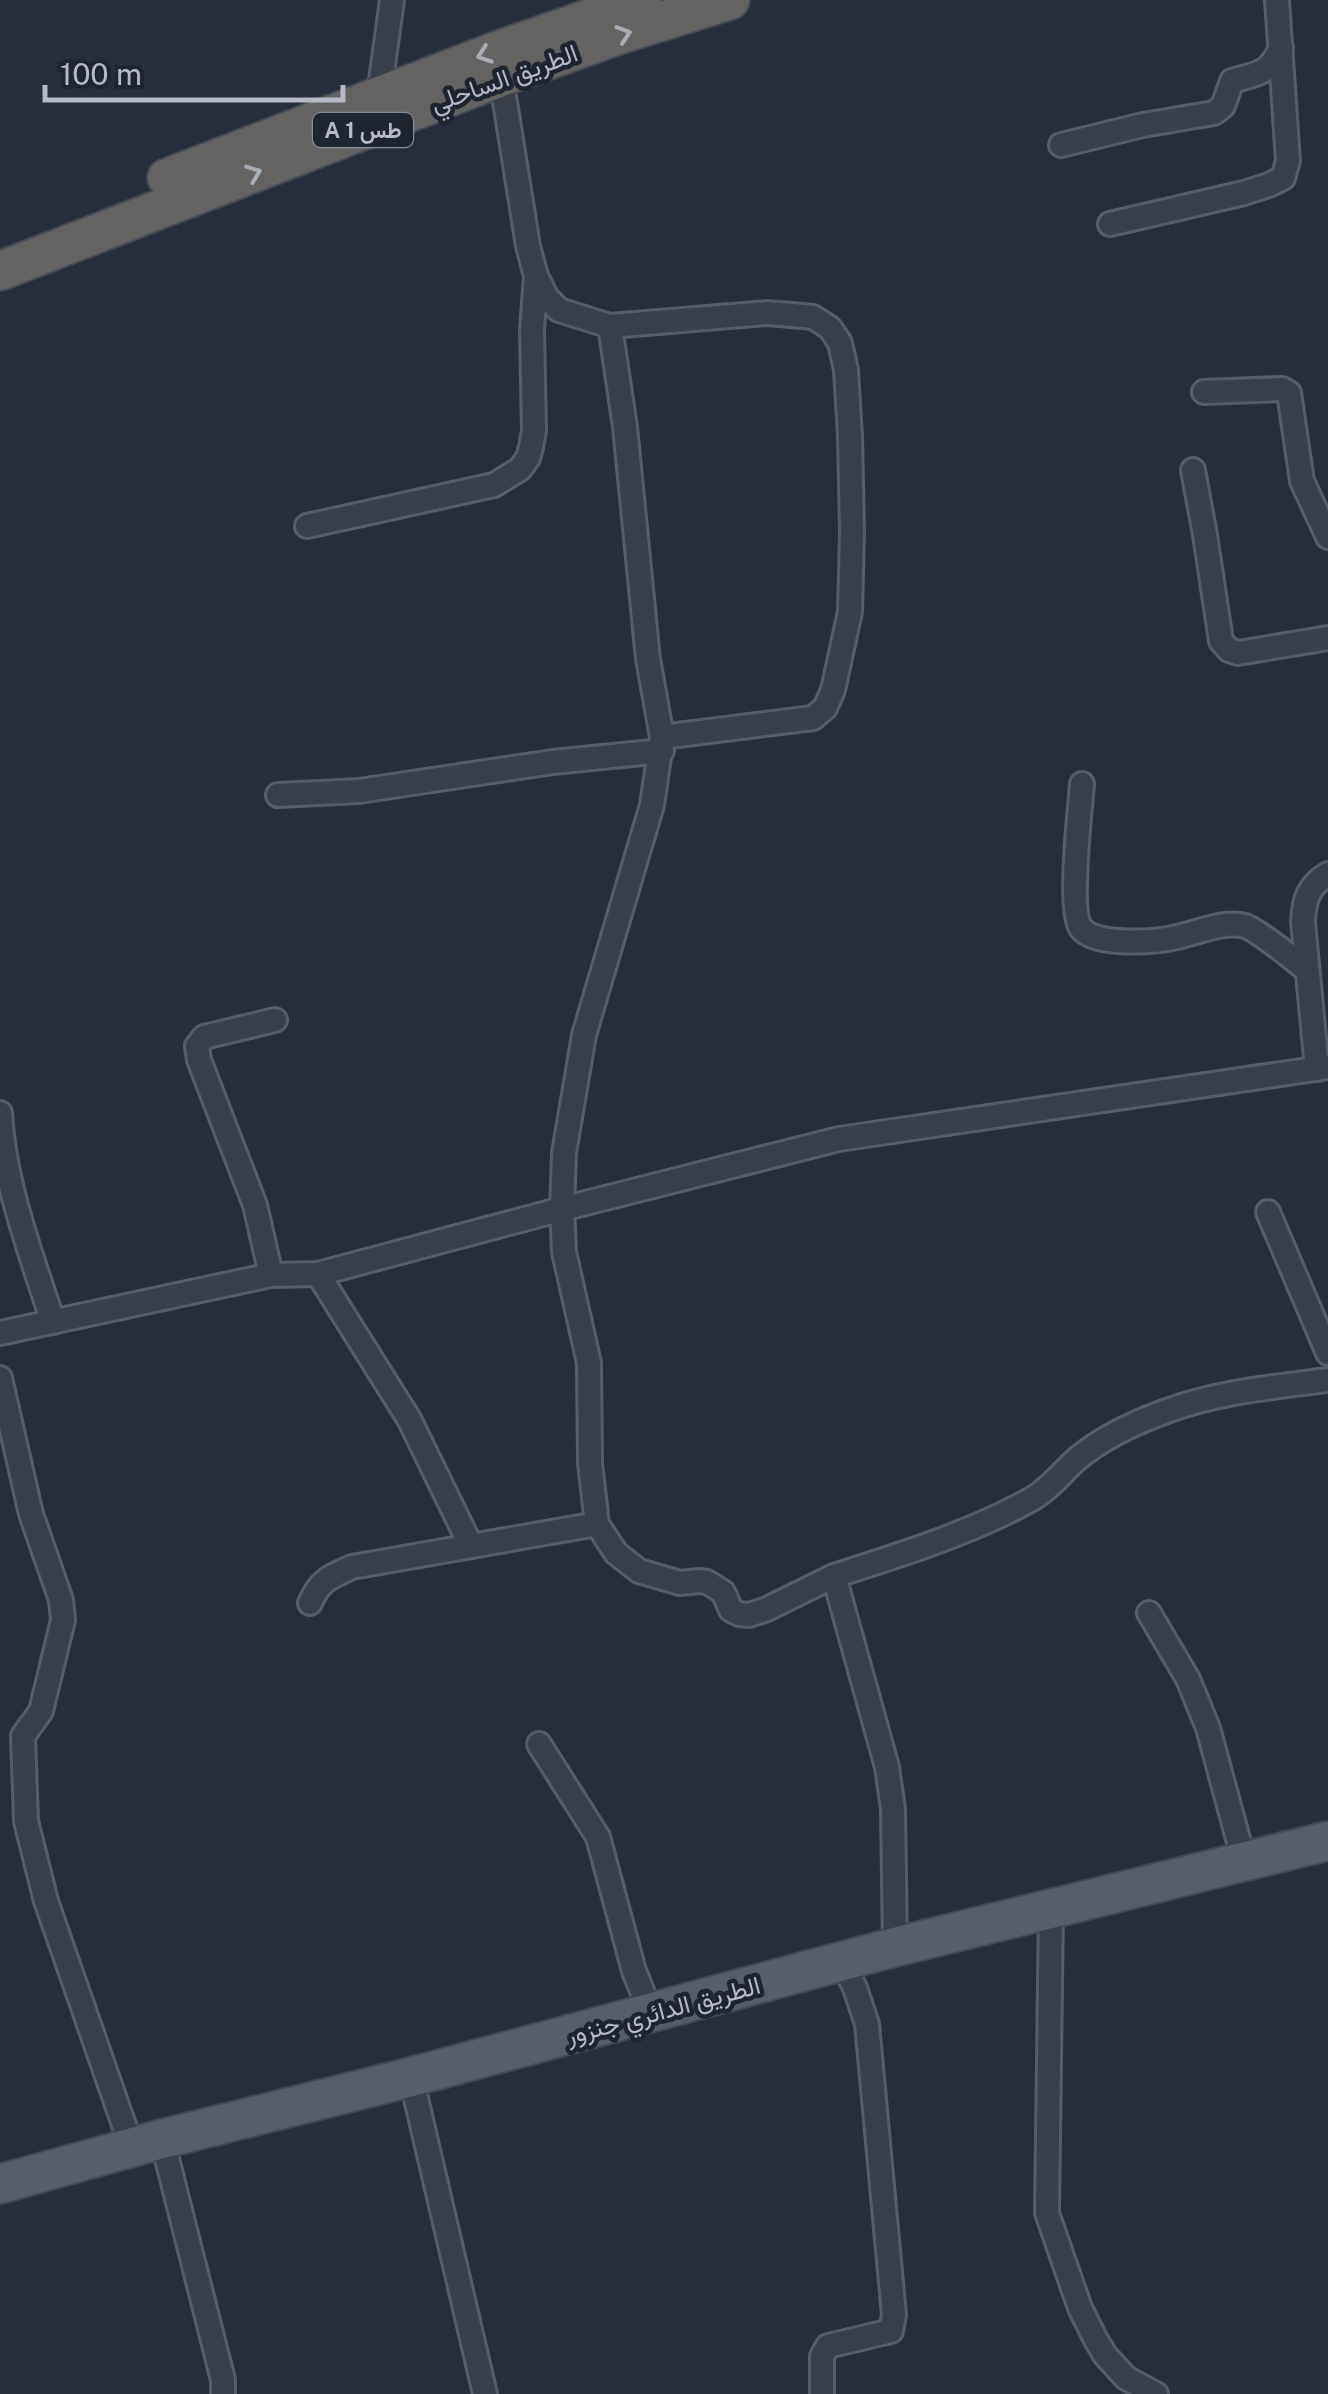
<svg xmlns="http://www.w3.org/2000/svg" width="1328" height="2394" font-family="'Public Sans',Vazirmatn,sans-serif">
<rect width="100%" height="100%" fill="#262d3b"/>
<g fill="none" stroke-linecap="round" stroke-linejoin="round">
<defs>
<g id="minor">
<path d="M 501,77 L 528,246 L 536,276 L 547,298 L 559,310 L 610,326 L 625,427 L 648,659 L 662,737 L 652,805 L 584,1035 L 564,1153 L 562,1209 L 564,1252 L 589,1363 L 590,1463 L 597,1524 L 616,1553 L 639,1571 L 680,1583 L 699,1581 L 707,1582 L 723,1592 L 731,1610 L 739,1614 L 749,1615 L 767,1609 L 834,1576 L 887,1767 L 893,1809 L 895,1947"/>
<path d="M 379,95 L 392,0"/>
<path d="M 1061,145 L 1143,125 L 1214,113 L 1223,106 L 1232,81 C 1259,73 1268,75 1281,48"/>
<path d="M 1110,224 L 1244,193 L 1269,185 L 1283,178 L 1288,161 L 1277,0"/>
<path d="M 610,326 L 767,313 L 792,315 L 813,317 L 830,328 L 840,343 L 846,370 L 850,436 L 852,532 L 850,612 L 833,690 L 825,708 L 813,718 L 662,737"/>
<path d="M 1204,392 L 1282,389 L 1289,393 L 1302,481 L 1328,537"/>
<path d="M 1193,470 L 1205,535 L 1221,641 L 1229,650 L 1238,653 L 1328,638"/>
<path d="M 307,526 L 494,485 L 520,469 L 528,458 L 531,447 L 534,431 L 532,329 L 536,276"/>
<path d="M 1082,784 C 1080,811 1068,911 1081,928 C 1095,947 1157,942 1177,937 C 1197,933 1224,920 1245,926 C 1258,930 1294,960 1307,970"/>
<path d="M 278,795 L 359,791 L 553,762 L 662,751"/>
<path d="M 1317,1069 L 1303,922 C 1304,900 1308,886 1328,874"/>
<path d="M 0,1113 C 4,1184 31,1254 53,1322"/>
<path d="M 1268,1212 L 1328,1353"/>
<path d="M 318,1274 L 409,1419 L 471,1546"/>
<path d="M 271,1275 L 255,1205 L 199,1060 L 197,1046 L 204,1037 L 275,1020"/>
<path d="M 0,1333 L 271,1275 L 318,1274 L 562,1209 L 839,1139 L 1328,1067"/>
<path d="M 0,1378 L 31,1514 L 61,1600 L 63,1620 L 41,1711 L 23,1736 L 26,1821 L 46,1901 L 132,2148"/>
<path d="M 834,1576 C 900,1555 971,1533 1032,1499 C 1051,1488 1062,1472 1077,1459 C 1102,1438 1134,1423 1164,1412 C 1216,1392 1273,1387 1328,1380"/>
<path d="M 310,1603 C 320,1580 330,1577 352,1567 L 597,1524"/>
<path d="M 1149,1613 L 1188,1679 L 1208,1728 L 1244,1861"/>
<path d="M 539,1744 L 598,1837 L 634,1971 L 651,2013"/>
<path d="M 1051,1908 L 1047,2213 L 1080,2308 L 1096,2340 L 1105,2355 L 1126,2378 L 1156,2394"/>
<path d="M 411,2077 L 485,2394"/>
<path d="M 162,2139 L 223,2380 L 223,2394"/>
<path d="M 822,2394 L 822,2356 L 828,2346 L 891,2331 L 894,2315 L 867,2024 L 855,1988 L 842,1961"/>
</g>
<path id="primary" d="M 0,2184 L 162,2139 L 411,2077 L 895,1947 L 1328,1841"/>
<g id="trunk">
<path d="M 167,178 L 494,52 L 642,0"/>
<path d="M 0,271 L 501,77 L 618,35 L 730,0"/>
</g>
</defs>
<!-- minor casing -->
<use href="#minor" stroke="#575d69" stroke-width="28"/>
<!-- primary casing -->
<use href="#primary" stroke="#424854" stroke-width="42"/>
<!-- trunk casing -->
<use href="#trunk" stroke="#444a56" stroke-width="42"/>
<!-- minor -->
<use href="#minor" stroke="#393f4b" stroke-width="22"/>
<!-- primary -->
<use href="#primary" stroke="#575e6b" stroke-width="38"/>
<!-- trunk -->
<use href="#trunk" stroke="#646361" stroke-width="38"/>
</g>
<!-- one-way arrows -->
<defs><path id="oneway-chevron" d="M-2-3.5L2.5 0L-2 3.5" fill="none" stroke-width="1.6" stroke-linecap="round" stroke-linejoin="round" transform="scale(2.5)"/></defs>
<g stroke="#a9adb7">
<use href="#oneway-chevron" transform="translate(624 34) rotate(-18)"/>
<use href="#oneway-chevron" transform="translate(484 55) rotate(160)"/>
<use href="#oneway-chevron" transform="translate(254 173) rotate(-21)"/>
</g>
<g text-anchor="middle" stroke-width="9" stroke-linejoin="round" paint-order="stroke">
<!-- shield labels -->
<rect fill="#1e2430" stroke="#888d99" stroke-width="2.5" x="313" y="113" width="100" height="34" rx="8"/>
<g font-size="22" font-weight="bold" fill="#b5bac6">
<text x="363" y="138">A 1 طس</text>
</g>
<!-- street labels -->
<g font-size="25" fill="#b5bac6" stroke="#1e2430">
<text transform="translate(504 78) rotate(-20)" y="9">الطريق الساحلي</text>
<text transform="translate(663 2010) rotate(-15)" y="9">الطريق الدائري جنزور</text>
</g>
</g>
<!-- scale -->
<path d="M45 85v15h298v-15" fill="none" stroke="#b5bac6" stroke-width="5"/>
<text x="60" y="85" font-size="30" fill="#b5bac6" stroke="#1e2430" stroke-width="8" paint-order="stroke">100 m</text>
</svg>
